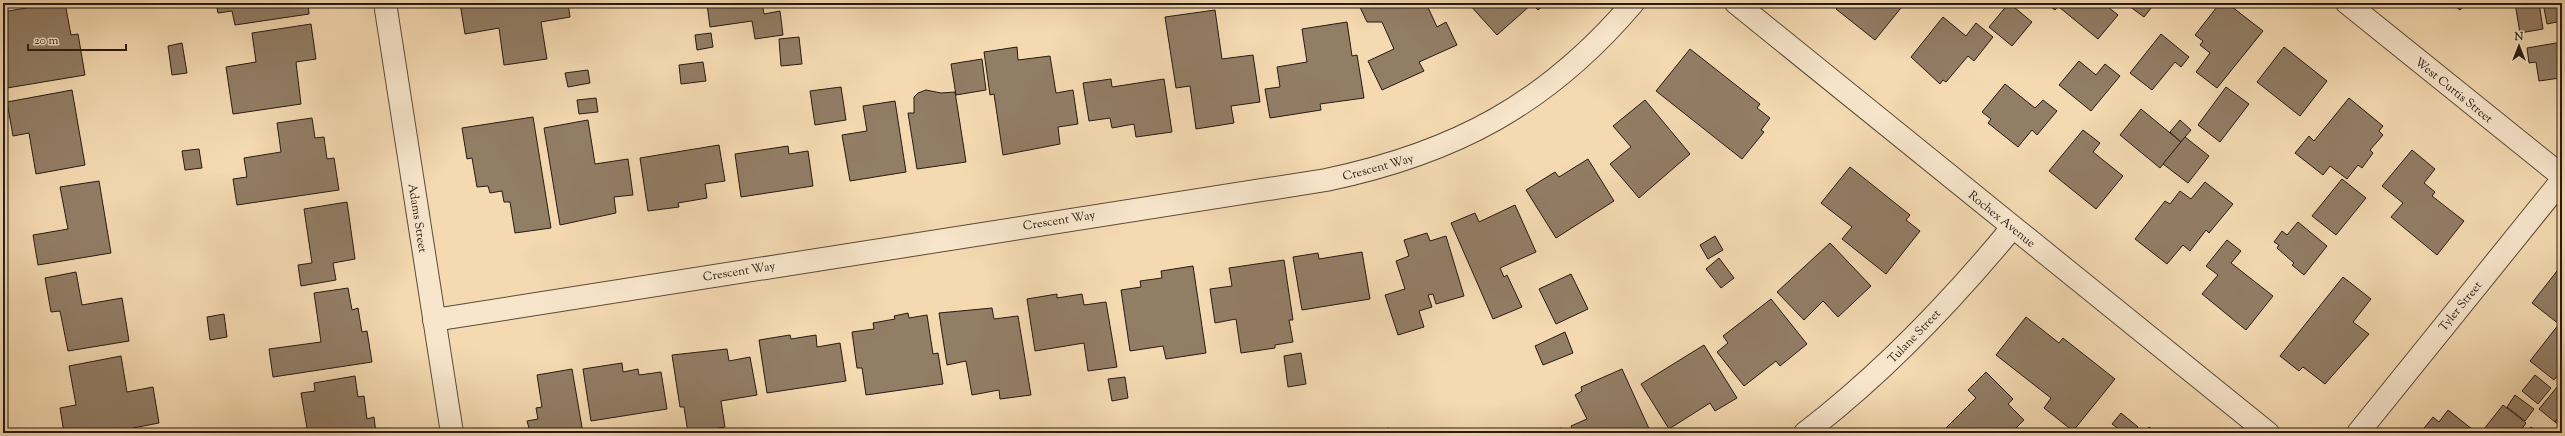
<svg xmlns="http://www.w3.org/2000/svg" width="2565" height="436" font-family="'Sorts Mill Goudy',serif">
<rect width="100%" height="100%" fill="#f4d9b1"/>
<filter id="stains"><feTurbulence type="fractalNoise" baseFrequency=".005" numOctaves="4"/><feColorMatrix values="0 0 0 0 .2 0 0 0 0 .09 0 0 0 0 .02 0 0 0 .5 -.17"/></filter>
<radialGradient id="worn" r=".72"><stop offset=".6" stop-color="#630" stop-opacity="0"/><stop offset="1" stop-color="#630" stop-opacity=".3"/></radialGradient>
<!-- building -->
<g fill="#927d65" stroke="#271a13">
<path d="M 54,3 L 65,3 L 71,35 L 78,34 L 85,75 L 7,88 L 3,65 L 3,12 Z"/>
<path d="M 216,3 L 308,3 L 309,14 L 235,25 L 232,11 L 218,13 Z"/>
<path d="M 460,3 L 568,3 L 570,17 L 541,22 L 547,59 L 504,65 L 499,28 L 465,34 Z"/>
<path d="M 605,3 L 631,3 L 606,7 Z"/>
<path d="M 702,3 L 762,3 L 764,14 L 780,11 L 783,35 L 755,39 L 752,21 L 710,27 L 707,4 Z"/>
<path d="M 1358,3 L 1426,3 L 1437,27 L 1446,22 L 1457,45 L 1419,62 L 1424,71 L 1382,90 L 1368,61 L 1394,49 L 1382,22 L 1367,22 Z"/>
<path d="M 1468,3 L 1546,3 L 1538,10 L 1532,4 L 1497,35 Z"/>
<path d="M 1840,3 L 1905,3 L 1875,40 L 1836,9 Z"/>
<path d="M 2009,3 L 2032,22 L 2012,46 L 1989,27 Z"/>
<path d="M 2045,3 L 2061,3 L 2055,10 Z"/>
<path d="M 2062,3 L 2103,3 L 2118,15 L 2098,39 L 2059,7 Z"/>
<path d="M 2125,3 L 2155,3 L 2144,17 Z"/>
<path d="M 2220,3 L 2227,3 L 2263,31 L 2217,88 L 2196,72 L 2210,53 L 2200,45 L 2203,41 L 2195,35 Z"/>
<path d="M 2451,3 L 2466,3 L 2460,10 Z"/>
<path d="M 2515,3 L 2539,3 L 2543,29 L 2520,33 Z"/>
<path d="M 2543,3 L 2562,3 L 2562,21 L 2547,24 Z"/>
<path d="M 1215,10 L 1222,59 L 1253,55 L 1260,102 L 1231,106 L 1234,123 L 1196,129 L 1190,86 L 1176,88 L 1165,17 Z"/>
<path d="M 1943,17 L 1966,36 L 1976,23 L 1993,37 L 1974,61 L 1968,56 L 1946,82 L 1943,80 L 1940,84 L 1911,57 Z"/>
<path d="M 1347,22 L 1352,56 L 1357,55 L 1364,98 L 1320,104 L 1321,110 L 1270,118 L 1265,89 L 1280,87 L 1277,67 L 1307,62 L 1302,29 Z"/>
<path d="M 311,24 L 316,59 L 296,62 L 301,104 L 233,114 L 226,67 L 256,62 L 252,33 Z"/>
<path d="M 711,33 L 713,47 L 697,50 L 695,35 Z"/>
<path d="M 2161,34 L 2189,57 L 2181,67 L 2175,62 L 2152,90 L 2130,73 Z"/>
<path d="M 799,37 L 802,64 L 781,66 L 779,39 Z"/>
<path d="M 2562,42 L 2562,84 L 2560,78 L 2539,81 L 2536,62 L 2529,63 L 2527,48 Z"/>
<path d="M 182,43 L 187,73 L 172,75 L 168,46 Z"/>
<path d="M 1017,47 L 1018,60 L 1050,56 L 1056,93 L 1073,90 L 1078,124 L 1058,127 L 1060,144 L 1003,155 L 994,94 L 990,95 L 984,52 Z"/>
<path d="M 2284,47 L 2327,81 L 2300,116 L 2257,82 Z"/>
<path d="M 1690,49 L 1760,104 L 1757,108 L 1770,118 L 1761,130 L 1764,132 L 1742,159 L 1656,91 Z"/>
<path d="M 982,59 L 986,90 L 956,95 L 951,64 Z"/>
<path d="M 2079,61 L 2096,75 L 2105,64 L 2120,76 L 2091,111 L 2059,85 Z"/>
<path d="M 703,62 L 706,81 L 681,84 L 679,65 Z"/>
<path d="M 588,70 L 590,83 L 568,87 L 565,73 Z"/>
<path d="M 1111,79 L 1112,87 L 1164,79 L 1172,132 L 1136,137 L 1134,124 L 1112,128 L 1110,118 L 1089,121 L 1083,83 Z"/>
<path d="M 2005,84 L 2035,108 L 2043,100 L 2057,111 L 2037,135 L 2032,130 L 2018,147 L 1988,123 L 1991,119 L 1982,112 Z"/>
<path d="M 841,87 L 846,120 L 815,125 L 810,91 Z"/>
<path d="M 2226,87 L 2249,104 L 2220,142 L 2198,125 Z"/>
<path d="M 72,90 L 85,165 L 36,174 L 29,133 L 13,136 L 7,102 Z"/>
<path d="M 926,90 L 941,93 L 955,92 L 966,162 L 917,169 L 908,113 L 914,113 L 914,97 L 918,93 Z"/>
<path d="M 596,98 L 598,112 L 579,114 L 577,100 Z"/>
<path d="M 2349,98 L 2383,126 L 2379,131 L 2383,135 L 2370,150 L 2373,153 L 2362,168 L 2358,165 L 2347,179 L 2330,166 L 2323,175 L 2295,153 L 2309,136 L 2314,141 Z"/>
<path d="M 1645,100 L 1690,154 L 1639,198 L 1610,164 L 1631,147 L 1613,126 Z"/>
<path d="M 895,101 L 906,172 L 850,181 L 842,135 L 867,131 L 863,106 Z"/>
<path d="M 2141,109 L 2181,142 L 2160,168 L 2120,135 Z"/>
<path d="M 533,117 L 551,228 L 515,233 L 510,202 L 504,202 L 502,191 L 490,193 L 488,186 L 477,187 L 472,158 L 467,159 L 462,128 Z"/>
<path d="M 312,118 L 315,138 L 324,137 L 327,159 L 334,158 L 339,190 L 237,205 L 233,179 L 247,177 L 244,158 L 281,152 L 277,123 Z"/>
<path d="M 588,120 L 595,164 L 628,159 L 633,195 L 614,197 L 616,213 L 560,225 L 544,128 Z"/>
<path d="M 2180,120 L 2191,130 L 2181,142 L 2170,132 Z"/>
<path d="M 2083,130 L 2100,143 L 2093,152 L 2123,176 L 2096,209 L 2049,171 Z"/>
<path d="M 2185,137 L 2209,156 L 2188,183 L 2163,164 Z"/>
<path d="M 719,145 L 725,181 L 705,184 L 707,198 L 678,203 L 679,207 L 648,211 L 640,158 Z"/>
<path d="M 788,146 L 789,154 L 808,151 L 813,186 L 741,197 L 735,154 Z"/>
<path d="M 199,149 L 202,168 L 185,170 L 182,151 Z"/>
<path d="M 2412,150 L 2435,169 L 2424,183 L 2435,192 L 2432,196 L 2464,221 L 2437,255 L 2391,217 L 2403,203 L 2382,186 Z"/>
<path d="M 1588,159 L 1614,201 L 1556,238 L 1526,190 L 1555,172 L 1559,177 Z"/>
<path d="M 1850,167 L 1910,215 L 1906,220 L 1920,231 L 1886,274 L 1842,239 L 1852,227 L 1821,203 Z"/>
<path d="M 2342,179 L 2366,198 L 2336,235 L 2312,216 Z"/>
<path d="M 99,181 L 111,253 L 38,265 L 33,235 L 68,229 L 60,187 Z"/>
<path d="M 2205,182 L 2233,204 L 2209,233 L 2206,230 L 2190,251 L 2183,245 L 2167,264 L 2135,239 L 2165,201 L 2170,204 L 2180,191 L 2191,199 Z"/>
<path d="M 347,202 L 355,259 L 333,263 L 336,280 L 301,286 L 298,265 L 312,263 L 304,209 Z"/>
<path d="M 1515,205 L 1536,252 L 1500,268 L 1504,277 L 1507,275 L 1522,307 L 1493,319 L 1451,223 L 1475,213 L 1479,222 Z"/>
<path d="M 2298,222 L 2327,246 L 2304,275 L 2292,265 L 2294,263 L 2277,248 L 2279,245 L 2274,242 L 2282,231 L 2287,235 Z"/>
<path d="M 1427,233 L 1430,241 L 1446,236 L 1464,296 L 1436,304 L 1433,294 L 1428,295 L 1432,307 L 1419,311 L 1424,327 L 1398,335 L 1385,295 L 1405,289 L 1396,261 L 1409,256 L 1404,240 Z"/>
<path d="M 1715,236 L 1723,250 L 1708,259 L 1700,245 Z"/>
<path d="M 2227,240 L 2241,251 L 2231,263 L 2273,296 L 2246,330 L 2202,294 L 2218,275 L 2206,266 Z"/>
<path d="M 1830,243 L 1871,286 L 1838,317 L 1823,301 L 1804,320 L 1777,292 Z"/>
<path d="M 1362,252 L 1370,299 L 1302,310 L 1293,257 L 1318,253 L 1319,259 Z"/>
<path d="M 1719,258 L 1734,278 L 1721,288 L 1706,269 Z"/>
<path d="M 1284,260 L 1293,320 L 1289,320 L 1293,342 L 1275,345 L 1275,348 L 1241,353 L 1236,319 L 1215,323 L 1210,289 L 1232,286 L 1229,268 Z"/>
<path d="M 1193,266 L 1206,353 L 1166,359 L 1163,346 L 1130,351 L 1121,290 L 1141,287 L 1140,281 L 1162,278 L 1161,271 Z"/>
<path d="M 2557,271 L 2562,276 L 2562,370 L 2554,380 L 2530,361 L 2559,324 L 2532,303 Z"/>
<path d="M 76,272 L 82,305 L 122,298 L 129,341 L 68,351 L 60,311 L 51,312 L 45,278 Z"/>
<path d="M 1571,274 L 1588,309 L 1556,324 L 1539,289 Z"/>
<path d="M 2343,277 L 2371,299 L 2353,322 L 2369,334 L 2325,384 L 2303,367 L 2299,371 L 2280,356 Z"/>
<path d="M 348,288 L 352,310 L 358,308 L 362,332 L 367,331 L 372,362 L 273,377 L 269,349 L 321,342 L 314,293 Z"/>
<path d="M 1057,294 L 1057,298 L 1082,294 L 1084,305 L 1106,302 L 1117,367 L 1088,371 L 1084,343 L 1035,351 L 1027,299 Z"/>
<path d="M 1771,299 L 1807,344 L 1780,366 L 1776,361 L 1744,386 L 1717,352 L 1728,343 L 1723,336 Z"/>
<path d="M 992,308 L 994,319 L 1018,316 L 1031,395 L 1000,399 L 999,390 L 972,395 L 966,361 L 947,365 L 939,313 Z"/>
<path d="M 908,313 L 909,318 L 927,315 L 933,354 L 938,353 L 943,384 L 866,395 L 862,368 L 857,368 L 852,332 L 874,329 L 873,323 L 895,319 L 894,316 Z"/>
<path d="M 224,314 L 227,337 L 210,340 L 207,317 Z"/>
<path d="M 2026,317 L 2059,343 L 2063,338 L 2115,379 L 2073,431 L 2044,408 L 2051,398 L 1996,355 Z"/>
<path d="M 1565,332 L 1573,353 L 1543,365 L 1535,346 Z"/>
<path d="M 790,335 L 791,339 L 816,335 L 817,347 L 840,343 L 846,381 L 767,393 L 759,340 Z"/>
<path d="M 1704,345 L 1737,398 L 1715,411 L 1710,403 L 1669,429 L 1641,384 Z"/>
<path d="M 727,349 L 729,361 L 750,357 L 757,395 L 721,401 L 725,427 L 688,433 L 684,407 L 680,407 L 672,355 Z"/>
<path d="M 1301,353 L 1306,384 L 1288,387 L 1284,356 Z"/>
<path d="M 121,356 L 127,392 L 153,387 L 159,423 L 133,428 L 134,433 L 64,433 L 60,408 L 76,405 L 69,366 Z"/>
<path d="M 622,363 L 623,372 L 638,369 L 639,375 L 661,372 L 667,409 L 591,421 L 583,369 Z"/>
<path d="M 572,369 L 583,433 L 516,433 L 516,431 L 529,428 L 527,421 L 538,419 L 536,408 L 542,407 L 537,375 Z"/>
<path d="M 1622,369 L 1651,433 L 1574,433 L 1571,426 L 1587,419 L 1575,395 L 1582,391 L 1581,387 Z"/>
<path d="M 1986,372 L 2013,399 L 2008,404 L 2024,420 L 2011,433 L 1945,433 L 1943,431 L 1976,398 L 1968,390 Z"/>
<path d="M 2535,375 L 2551,388 L 2538,404 L 2522,391 Z"/>
<path d="M 355,376 L 358,397 L 364,396 L 367,419 L 374,417 L 376,433 L 279,433 L 307,428 L 301,393 L 315,391 L 314,383 Z"/>
<path d="M 1125,377 L 1128,398 L 1112,401 L 1108,379 Z"/>
<path d="M 2557,387 L 2562,392 L 2562,413 L 2555,422 L 2539,409 Z"/>
<path d="M 2515,395 L 2534,409 L 2525,421 L 2507,407 Z"/>
<path d="M 2503,405 L 2526,423 L 2519,433 L 2488,433 L 2484,429 Z"/>
<path d="M 2448,410 L 2477,433 L 2420,433 L 2433,417 L 2439,422 Z"/>
<path d="M 2121,413 L 2138,427 L 2134,433 L 2124,433 L 2112,424 Z"/>
<path d="M 2562,413 L 2562,427 L 2555,422 Z"/>
<path d="M 2149,427 L 2157,433 L 2145,433 Z"/>
<path d="M 2531,427 L 2539,433 L 2526,433 Z"/>
<path d="M 1389,428 L 1389,433 L 1356,433 Z"/>
<path d="M 1561,428 L 1562,433 L 1546,433 Z"/>
</g>
<g fill="none" stroke-linecap="round" stroke-linejoin="round">
<defs>
<g id="minor">
<path d="M 385,3 L 452,433"/>
<path d="M 1736,3 L 2268,433"/>
<path d="M 2347,3 L 2562,176"/>
<path d="M 434,320 L 1326,180 C 1455,153 1547,104 1633,3"/>
<path d="M 1805,433 C 1882,374 1950,303 2012,228"/>
<path d="M 2358,433 L 2562,180"/>
</g>
</defs>
<!-- minor casing -->
<use href="#minor" stroke="#5a4a3a" stroke-width="24"/>
<!-- minor -->
<use href="#minor" stroke="#f8e6cc" stroke-width="22"/>
</g>
<g text-anchor="middle" stroke-width="3.5" stroke-linejoin="round" paint-order="stroke">
<!-- street labels -->
<g font-size="12" fill="#271a13" stroke="#f8e6cc">
<text transform="translate(2454 90) rotate(39)" y="4">West Curtis Street</text>
<text transform="translate(1378 167) rotate(-15)" y="4">Crescent Way</text>
<text transform="translate(418 218) rotate(81)" y="4">Adams Street</text>
<text transform="translate(2002 219) rotate(39)" y="4">Rochex Avenue</text>
<text transform="translate(1059 220) rotate(-9)" y="4">Crescent Way</text>
<text transform="translate(739 271) rotate(-9)" y="4">Crescent Way</text>
<text transform="translate(2460 306) rotate(-51)" y="4">Tyler Street</text>
<text transform="translate(1914 336) rotate(-46)" y="4">Tulane Street</text>
</g>
</g>
<!-- margin -->
<rect width="2565" height="436" fill="none" stroke="#f4d9b1" stroke-width="16"/>
<rect x="4" y="4" width="2557" height="428" fill="none" stroke="#271a13" stroke-width="2"/>
<rect x="8" y="8" width="2549" height="420" fill="none" stroke="#271a13"/>
<!-- north arrow -->
<g transform="translate(2519 46)" stroke="#f8e6cc" stroke-width="3" paint-order="stroke">
<path d="M0-3L7 15L0 10L-7 15Z" fill="#271a13"/>
<text y="-6" font-size="11" font-weight="bold" text-anchor="middle" fill="#271a13">N</text>
</g>
<!-- scale -->
<path d="M28 44v6h98v-6" fill="none" stroke="#271a13" stroke-width="2"/>
<text x="34" y="44" font-size="12" fill="#271a13" stroke="#f8e6cc" stroke-width="3" paint-order="stroke">20 m</text>
<rect width="100%" height="100%" filter="url(#stains)"/>
<rect width="100%" height="100%" fill="url(#worn)"/>
</svg>
